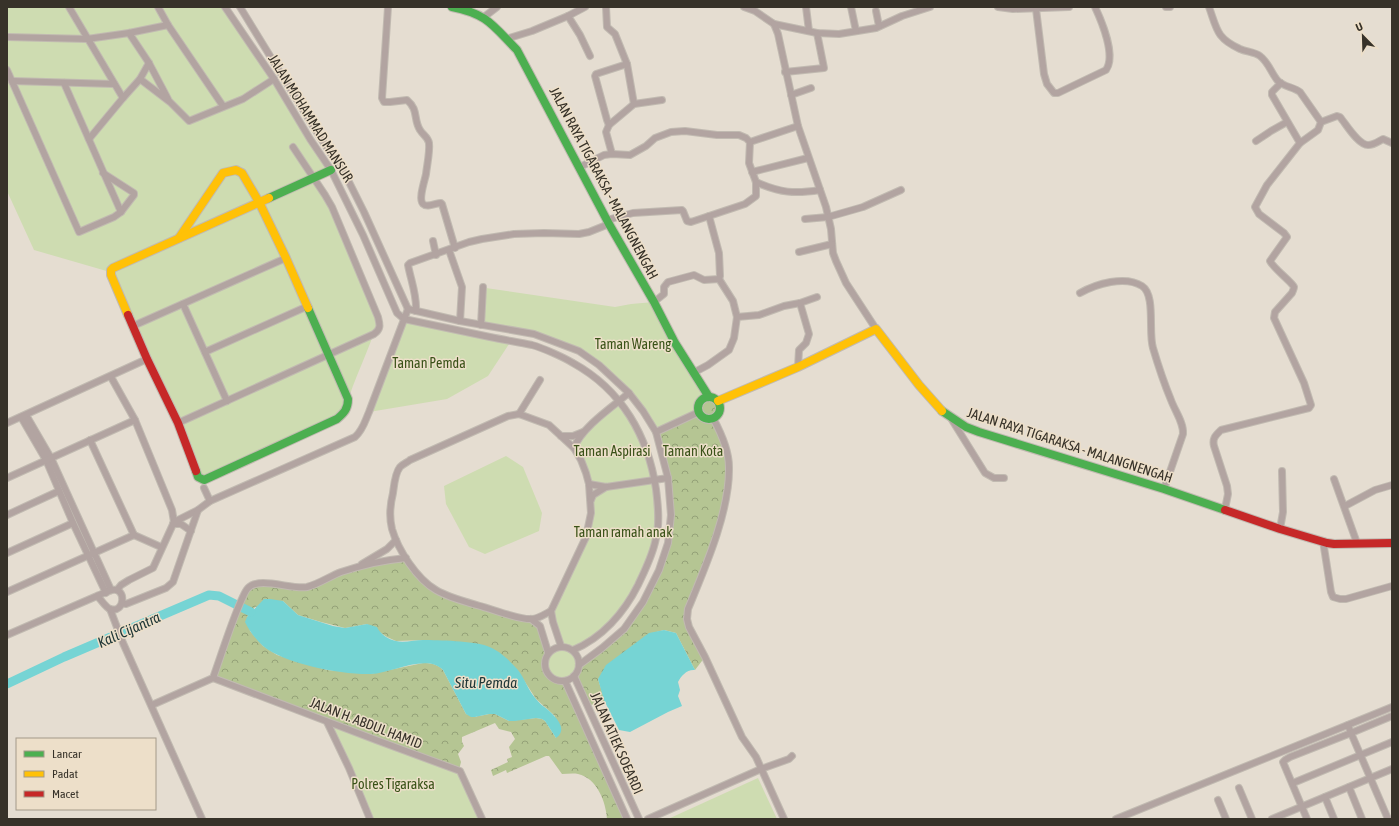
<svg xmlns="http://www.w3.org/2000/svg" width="1399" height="826" font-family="'Asap Condensed',sans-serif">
<defs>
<pattern id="forest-crowns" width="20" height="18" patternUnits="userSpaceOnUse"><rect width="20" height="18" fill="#b5c593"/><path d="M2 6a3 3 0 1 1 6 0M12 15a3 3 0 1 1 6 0" fill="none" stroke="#94a178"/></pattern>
</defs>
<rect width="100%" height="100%" fill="#e5ddd1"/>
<!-- forest -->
<g fill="url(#forest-crowns)" fill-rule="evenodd">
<path d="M 705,398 C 708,398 710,397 712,398 C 723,401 719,413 713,418 L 729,466 L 725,497 L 687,619 L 705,657 L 695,670 L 676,633 L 664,630 L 649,634 L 598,679 L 605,701 L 587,706 L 574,676 L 578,670 L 579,665 L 607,643 L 643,602 L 667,544 L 671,515 L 668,478 L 656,432 L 699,412 C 697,406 699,401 705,398 Z"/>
<path d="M 406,558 L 424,582 L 454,600 L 531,619 L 540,626 L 548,652 L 565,681 L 627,819 L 607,819 C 606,802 597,778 578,774 C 573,773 567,774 562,774 L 549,756 L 546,756 L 507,773 L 506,770 L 493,776 L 491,770 L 508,762 L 507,759 L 512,757 L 509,747 L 515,739 L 511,732 L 499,729 L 495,723 L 462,737 L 462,742 L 464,746 L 458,754 L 461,762 L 459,770 L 213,678 L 246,592 L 254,584 L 305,587 L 339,572 ZM 283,601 L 298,615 L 321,622 L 345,628 L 367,624 L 387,637 L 396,641 L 426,640 L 518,671 L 536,699 L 555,716 L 556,738 L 545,721 L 542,719 L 536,718 L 509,721 L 495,714 L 489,714 L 475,717 L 466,714 L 443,670 C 438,664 430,663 423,663 L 370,674 L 327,670 L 277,655 L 263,646 L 250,631 L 247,617 L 255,607 Z"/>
</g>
<!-- green -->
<g fill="#cedcb1">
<path d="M 7,7 L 226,7 L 331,170 L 314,177 L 324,193 L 378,319 C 370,350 353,379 345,411 L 207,479 L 198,477 L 110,272 L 34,250 L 7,191 Z"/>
<path d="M 486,288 L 615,307 L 631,304 L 654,302 L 705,398 C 699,401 697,406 699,412 L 656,432 L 629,393 L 579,351 L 534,334 L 483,325 Z"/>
<path d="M 404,319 L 511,341 L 488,376 L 447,399 L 369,412 Z"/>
<path d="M 619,401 L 635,422 L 655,481 L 657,536 L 649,562 L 613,622 L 573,651 C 578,656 581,663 578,670 C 563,702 521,656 561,646 L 551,611 L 586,537 L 591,500 L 605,487 L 589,484 L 574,448 L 578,439 Z"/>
<path d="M 506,456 L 523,467 L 542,513 L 539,531 L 485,554 L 469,547 L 446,504 L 444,486 Z"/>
<path d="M 327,722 L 457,772 L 478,819 L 370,819 Z"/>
<path d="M 758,778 L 777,819 L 668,819 Z"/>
</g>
<!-- water -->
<g fill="#76d4d4">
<path d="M 264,599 L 270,599 L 283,601 L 298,615 L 333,626 L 345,628 L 367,624 L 377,627 C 379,633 389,640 396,641 C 404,643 415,640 423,640 C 439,640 473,641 487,646 C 499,650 510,661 518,670 C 525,679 528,690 536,699 C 539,703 543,706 547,709 C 555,716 569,729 556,738 L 545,721 L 542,719 L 536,718 L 515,721 L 509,721 L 495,714 L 489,714 L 475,717 L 471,717 L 466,714 L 443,670 C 427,653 392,673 371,674 C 342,675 285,664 263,646 C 255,639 249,630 245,622 L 247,617 Z"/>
<path d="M 664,630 L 676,633 L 695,670 C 687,669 681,676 678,682 L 680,690 L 678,696 L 682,706 L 668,712 L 630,732 L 619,730 L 604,700 L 598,679 L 606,665 L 649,633 Z"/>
</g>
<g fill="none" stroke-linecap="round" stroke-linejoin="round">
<!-- river -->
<path stroke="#76d4d4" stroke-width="9" d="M 7,684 L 64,657 L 209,595 L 219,596 L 251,612"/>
<defs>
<g id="street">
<path d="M 69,7 L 123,98"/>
<path d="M 158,7 L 168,25 L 223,106"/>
<path d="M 225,7 L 274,79 L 310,139 L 331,170 L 363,235 L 397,313 L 404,319 C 433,325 461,331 490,337 C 504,340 518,342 532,345 C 543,348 563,357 573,363 C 622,390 648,436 656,489 C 658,505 660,523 656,538 C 653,555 645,570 638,585 C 624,613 602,638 573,650"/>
<path d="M 240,7 L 318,134 L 346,176 L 364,212 L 408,309"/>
<path d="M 388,7 L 382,98 L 384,102 L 390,102 L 407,100 C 419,110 413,119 420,130 C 423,135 428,137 429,143 C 430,152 427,165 426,174 C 425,180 418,199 423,204 C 427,208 436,203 441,203 L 442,204 L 455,248"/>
<path d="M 606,7 L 607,27 L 615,34 L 627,64 L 634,104"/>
<path d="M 744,7 L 755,11 L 774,24 L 817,33 L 839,34 L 876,28 L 902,16 L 930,7"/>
<path d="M 806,7 L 809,31"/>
<path d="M 851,7 L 856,31"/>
<path d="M 998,7 L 1013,9 L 1069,7"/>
<path d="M 1166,7 L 1170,7"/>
<path d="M 1209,7 C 1217,29 1216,38 1240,49 C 1247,52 1255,52 1260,56 C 1269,63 1271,73 1278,81 C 1284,87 1294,87 1300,92 L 1321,122 L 1318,130 L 1300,143"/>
<path d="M 1036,9 L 1044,74 L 1047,84 L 1054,93 L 1058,93 L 1106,70 C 1116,56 1102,22 1095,7"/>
<path d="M 876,11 L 879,26"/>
<path d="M 568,16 L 580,35 L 590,56"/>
<path d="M 484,17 L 497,7"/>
<path d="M 774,24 L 778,34 L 798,126 L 826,207 L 831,229 L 833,253 L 836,261 L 846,283 L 876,329"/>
<path d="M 129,33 L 149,63 L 168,99"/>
<path d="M 7,37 L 87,39 L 129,33 L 168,25"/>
<path d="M 506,39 L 532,31 L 568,16 L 585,7"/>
<path d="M 7,70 L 79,232 L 114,217 L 121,212 L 134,195 L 134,193 L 103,173"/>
<path d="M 785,72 L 824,68 L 817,33"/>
<path d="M 140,79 L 170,102 L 189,121 L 243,99 L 274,79"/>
<path d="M 12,81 L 114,84"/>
<path d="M 64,83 L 121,212"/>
<path d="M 791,95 L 811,88"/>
<path d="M 1321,122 L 1337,116 L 1340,117 C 1346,124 1358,145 1368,145 C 1374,145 1379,141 1383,139 L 1392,143"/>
<path d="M 609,125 L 634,104 L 662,100"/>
<path d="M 89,139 L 123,98 L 140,79 L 149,63"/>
<path d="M 1256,141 L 1271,131 L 1287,122"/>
<path d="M 612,154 L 606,132 L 609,125 L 607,120 L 595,76 L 596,74 L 627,64"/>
<path d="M 580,167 L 604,155 L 612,154 L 630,155 L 646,146 L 655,138 L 671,132 L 685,131 L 717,135 L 739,135 L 746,138 L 750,142 L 798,126"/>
<path d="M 752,172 L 808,158"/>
<path d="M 756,182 C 780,193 795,194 820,190"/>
<path d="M 805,219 L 828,217 L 863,207 L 901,190"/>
<path d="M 607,220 L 633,213 L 682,210 L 683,211 L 687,221 L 691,222 L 745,204 L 756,196 L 756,182 L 749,163 L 750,142"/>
<path d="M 433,241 L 436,255"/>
<path d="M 449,250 L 462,287 L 460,321"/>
<path d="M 799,252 L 832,244"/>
<path d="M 719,279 L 733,301 L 737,317"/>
<path d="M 1080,293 C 1096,284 1125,275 1142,286 C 1156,295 1148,332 1153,348 C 1158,365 1164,383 1171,400 C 1175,411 1184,423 1183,434 L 1164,489"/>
<path d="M 654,302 L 664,294 L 664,287 L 668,282 L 694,275 L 704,280 L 719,279 L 720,276 L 719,253 L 709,216"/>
<path d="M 183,304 L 227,401"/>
<path d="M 408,309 L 460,321 L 534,334 L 579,351 L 599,365 L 629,393 L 643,411 L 656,432 L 668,478 L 671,515 L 668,543 L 659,570 L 643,602 L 624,629 L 602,648 L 579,665"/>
<path d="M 416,311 C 417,295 411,281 408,265 L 410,263 L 469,242 L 482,239 L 514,234 L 544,233 L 579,234 L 589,232 L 609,224"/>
<path d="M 481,325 L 483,287"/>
<path d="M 133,326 L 286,258"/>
<path d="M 205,352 L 308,306"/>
<path d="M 798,367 L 799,350 L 806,343 L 809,334 L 800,303"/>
<path d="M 693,373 L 708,365 L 729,350 L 734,338 L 737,317 L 759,315 L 784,306 L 800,303 L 817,297"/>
<path d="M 111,377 L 135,420 L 172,510 L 174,522"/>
<path d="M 519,414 L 549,425 L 561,436 L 574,448 L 581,460 L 586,473 L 589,484 L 591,513 L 586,537 L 551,611 C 545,614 538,619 532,619 C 524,620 496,611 487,608 C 471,603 451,599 436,590 C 417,579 398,550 392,529 C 389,517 390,505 393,493 C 394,485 395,473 400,467 C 403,464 408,462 410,460 L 508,416 Z"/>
<path d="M 519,414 L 540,380"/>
<path d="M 26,415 L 51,458 L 111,590"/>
<path d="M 21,417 L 46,460 L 73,523 L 106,593"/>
<path d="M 713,418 C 720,431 729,452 729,467 C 730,511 705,568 688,609 L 687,619 L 689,627 L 705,657 L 742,737 L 756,757 L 784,819"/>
<path d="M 952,420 L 985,473 L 994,478 L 1004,478"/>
<path d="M 7,423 L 147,359"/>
<path d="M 178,423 L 374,334 C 381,329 380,325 378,317 L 332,207 L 325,195 L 293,147"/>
<path d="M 656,432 L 699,412"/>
<path d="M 561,436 L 573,436 L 583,432"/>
<path d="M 574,448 C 581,428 612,407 629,393"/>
<path d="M 7,478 L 135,420"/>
<path d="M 1334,479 L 1357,543"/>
<path d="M 589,484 L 606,487 L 668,478"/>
<path d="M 204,488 L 210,501"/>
<path d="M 591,500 L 593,495 L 606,487"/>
<path d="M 1345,506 L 1375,490 L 1392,485"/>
<path d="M 1225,509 L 1228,494 L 1227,486 L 1214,446 C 1212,438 1216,435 1221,430 L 1309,408 L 1311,405 L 1304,383 L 1274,318 L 1275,312 L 1292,293 C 1293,290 1294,289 1294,287 C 1292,282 1274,269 1270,261 L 1287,237 L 1284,233 L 1259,214 L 1255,207 L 1267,185 L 1300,143 L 1272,95 L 1272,92 L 1281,83"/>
<path d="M 7,515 L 59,491"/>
<path d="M 173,524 L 181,524 L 191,531"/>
<path d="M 1280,529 L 1283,512 L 1282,471"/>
<path d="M 134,535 L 161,547"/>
<path d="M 1323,541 L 1331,592 L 1333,597 L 1340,599 L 1346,599 L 1392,586"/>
<path d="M 7,553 L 73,523"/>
<path d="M 362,564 L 387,549 L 396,540"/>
<path d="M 117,590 L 121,585 L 129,580 L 153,568 L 174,522 L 198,510 L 210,501 L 355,437 C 363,430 365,421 369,412 L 408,309"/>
<path d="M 7,592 L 134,535 L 90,440"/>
<path d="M 122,603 L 126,604 L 166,588 L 173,582 L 198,510"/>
<path d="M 110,609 L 123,643 L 202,819"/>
<path d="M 551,611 L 553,622 L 561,646"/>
<path d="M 531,619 L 540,626 L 548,652"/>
<path d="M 7,635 L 97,596 C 102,594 107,591 112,590 C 127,587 125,614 110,609 C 105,607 101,599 97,596"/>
<circle cx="562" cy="664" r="17"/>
<path d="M 574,676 L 639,819"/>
<path d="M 213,678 L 376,740 L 460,771 L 482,819"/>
<path d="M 565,681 L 627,819"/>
<path d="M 152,705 L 213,678 C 222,653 230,626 241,601 C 243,597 245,591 248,588 C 259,576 292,590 307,587 C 319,584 330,576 341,572 C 362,565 384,560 406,558"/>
<path d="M 327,722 L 349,768 L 370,819"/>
<path d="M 1293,783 L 1392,742"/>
<path d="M 1349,787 L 1362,819"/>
<path d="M 1239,788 L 1252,819"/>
<path d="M 1325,797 L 1334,819"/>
<path d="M 1218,800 L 1226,819"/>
<path d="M 648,819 L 761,769 L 789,759 L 792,756"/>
<path d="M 1116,819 L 1392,707"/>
<path d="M 1272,819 L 1392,769"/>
<path d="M 1307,819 L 1283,762 L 1285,760 L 1290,757 L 1351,733 L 1348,725"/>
<path d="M 1388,819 L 1351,733 L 1392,716"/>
</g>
<g id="fast">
<path d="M 452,7 C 488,14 493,26 517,50 L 609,224 L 654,302 L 675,343 L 709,397"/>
<path d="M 269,198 L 331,170"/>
<circle cx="709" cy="408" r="11"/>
<path d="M 942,411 L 966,427 L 979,432 L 1164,489 L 1225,510"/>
<path d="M 196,471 L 198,477 L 204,480 L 337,419 C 344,413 348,409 348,399 L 308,308"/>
</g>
<g id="slow">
<path d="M 179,238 L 223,173 L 236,170 L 242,173 L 259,202 L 286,258 L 308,308"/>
<path d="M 128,315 L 111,275 L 111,270 L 113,268 L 269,198"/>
<path d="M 718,401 L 798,367 L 876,329 L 919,385 L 942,411"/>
</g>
<g id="jam">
<path d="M 128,315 L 147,359 L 178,423 L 196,471"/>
<path d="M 1225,510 L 1280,529 L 1327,543 L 1334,544 L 1392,543"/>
</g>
</defs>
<!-- street casing -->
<use href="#street" stroke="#c1bab1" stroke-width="8"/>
<!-- fast casing -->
<use href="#fast" stroke="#c1bab1" stroke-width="10"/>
<!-- slow casing -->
<use href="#slow" stroke="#c1bab1" stroke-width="10"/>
<!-- jam casing -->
<use href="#jam" stroke="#c1bab1" stroke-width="10"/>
<!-- street -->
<use href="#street" stroke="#b2a4a1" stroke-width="6"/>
<!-- fast -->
<use href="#fast" stroke="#4caf50" stroke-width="8"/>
<!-- slow -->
<use href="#slow" stroke="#ffc107" stroke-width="8"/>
<!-- jam -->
<use href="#jam" stroke="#c62828" stroke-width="8"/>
</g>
<g text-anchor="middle" stroke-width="3" stroke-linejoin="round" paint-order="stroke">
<!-- street labels -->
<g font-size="14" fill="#373229" stroke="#eddfc9">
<text transform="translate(311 118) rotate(58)" y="5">JALAN MOHAMMAD MANSUR</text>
<text transform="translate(604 183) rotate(62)" y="5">JALAN RAYA TIGARAKSA - MALANGNENGAH</text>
<text transform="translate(1070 445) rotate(18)" y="5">JALAN RAYA TIGARAKSA - MALANGNENGAH</text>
<text transform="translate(366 723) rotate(21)" y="5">JALAN H. ABDUL HAMID</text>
<text transform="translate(617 743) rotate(66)" y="5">JALAN ATIEK SOEARDI</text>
</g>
<!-- park labels -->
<g font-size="14" fill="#3a5218" stroke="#eddfc9">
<text x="633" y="349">Taman Wareng</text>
<text x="429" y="368">Taman Pemda</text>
<text x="612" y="456">Taman Aspirasi</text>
<text x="693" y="456">Taman Kota</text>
<text x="623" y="537">Taman ramah anak</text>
<text x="393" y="789">Polres Tigaraksa</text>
</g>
<!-- water labels -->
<g font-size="15" font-style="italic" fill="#203838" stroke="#eddfc9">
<text transform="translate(129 630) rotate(-24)" y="5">Kali Cijantra</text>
<text x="486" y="688">Situ Pemda</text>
</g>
</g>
<!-- border -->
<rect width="1399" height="826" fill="none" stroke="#373229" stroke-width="16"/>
<!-- legend -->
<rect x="16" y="738" width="140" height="72" fill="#eddfc9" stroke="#a49a89"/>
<rect x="24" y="751" width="20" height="6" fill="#4caf50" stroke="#a49a89"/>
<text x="52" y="758" font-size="12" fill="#373229">Lancar</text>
<rect x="24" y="771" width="20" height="6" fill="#ffc107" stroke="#a49a89"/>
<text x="52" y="778" font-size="12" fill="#373229">Padat</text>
<rect x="24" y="791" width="20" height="6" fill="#c62828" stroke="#a49a89"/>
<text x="52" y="798" font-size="12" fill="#373229">Macet</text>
<!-- north arrow -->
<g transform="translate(1363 36) rotate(337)" stroke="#eddfc9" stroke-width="3" paint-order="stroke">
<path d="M0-3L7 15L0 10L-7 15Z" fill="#373229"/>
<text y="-6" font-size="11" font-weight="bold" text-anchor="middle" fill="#373229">U</text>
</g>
</svg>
